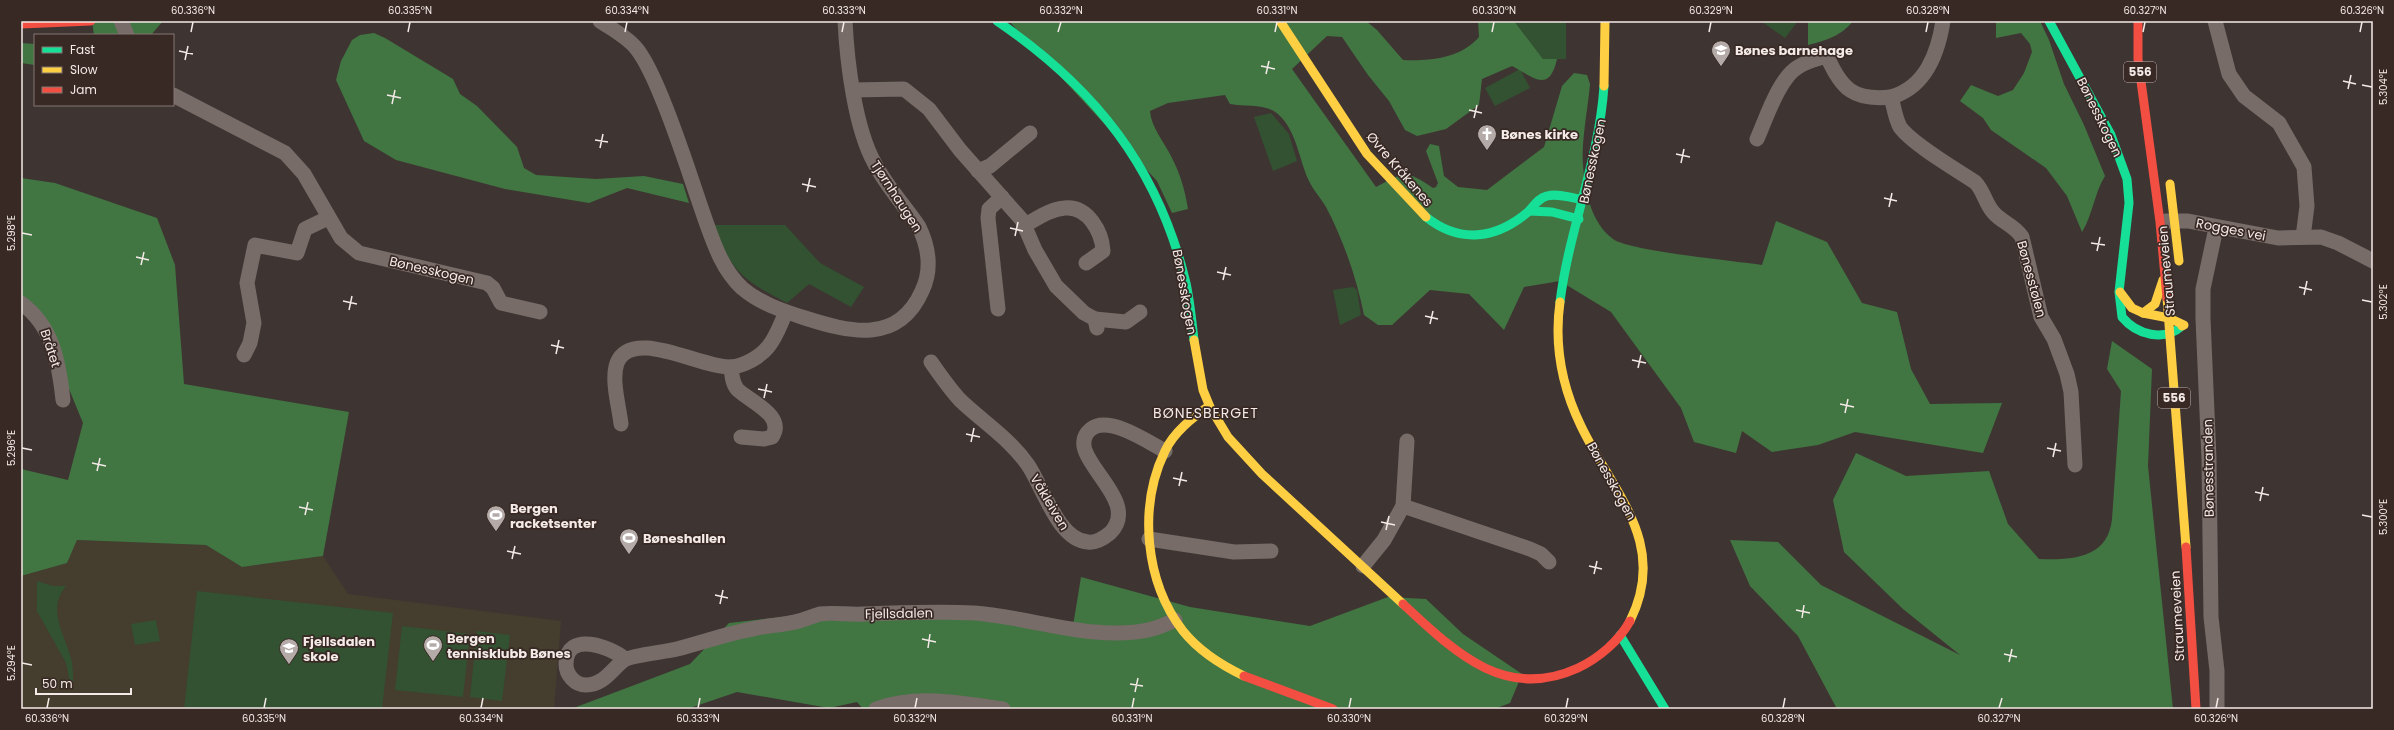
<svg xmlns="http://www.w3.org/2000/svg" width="2394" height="730" font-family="Poppins,sans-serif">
<rect width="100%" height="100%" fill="#3e3532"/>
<!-- education -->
<path fill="#453d2e" d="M 77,540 L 206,545 L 242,567 L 323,556 L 348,594 L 561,621 L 554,709 L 21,709 L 21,576 L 67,563 Z"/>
<!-- green -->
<g fill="#325232">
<path d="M 1514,21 L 1566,21 L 1566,59 L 1543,59 Z"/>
<path d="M 1761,21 L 1798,21 L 1785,38 Z"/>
<path d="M 1520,69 L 1530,88 L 1495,106 L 1485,88 Z"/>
<path d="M 1271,113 L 1289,134 L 1297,161 L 1273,171 L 1254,117 Z"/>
<path d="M 714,225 L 785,225 L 820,263 L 864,287 L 851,307 L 809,284 L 787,303 C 745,281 730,272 714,225 Z"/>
<path d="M 1353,287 L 1357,290 L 1361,315 L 1340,325 L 1333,290 Z"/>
<path d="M 37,581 L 53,586 L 66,586 C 45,610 67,637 72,663 C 73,669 73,675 73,682 L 70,682 L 66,663 L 37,611 Z"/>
<path d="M 197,591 L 393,613 L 382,709 L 184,709 Z"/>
<path d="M 156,620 L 160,641 L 135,645 L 131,624 Z"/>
<path d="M 402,626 L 470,634 L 463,697 L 395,690 Z"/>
<path d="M 477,631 L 510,635 L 502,701 L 470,697 Z"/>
</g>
<!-- forest -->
<g fill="#417542">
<path d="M 92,21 L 163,21 L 151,35 L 94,35 Z"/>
<path d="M 1009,21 L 1366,21 L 1377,30 L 1403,60 C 1429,61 1460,59 1479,37 L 1478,21 L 1514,21 L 1543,59 L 1557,59 C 1549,95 1532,76 1512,66 L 1482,79 L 1479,105 L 1446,129 L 1417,136 L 1405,130 L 1389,101 L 1368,75 L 1342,37 L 1327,36 L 1292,69 L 1376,187 C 1405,172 1405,169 1433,188 L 1436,187 L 1438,183 L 1426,151 L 1430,144 L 1439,146 L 1444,176 L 1458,187 L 1487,190 L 1544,147 L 1562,86 L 1574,73 L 1587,75 L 1590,84 C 1588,108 1581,142 1583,165 C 1585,191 1591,223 1613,239 C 1629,251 1736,261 1762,265 L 1776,221 L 1827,242 L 1862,303 L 1897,312 L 1911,369 L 1930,404 L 2002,403 L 1983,453 L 1855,432 L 1818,445 L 1772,452 L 1742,431 L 1736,453 L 1694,442 L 1681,408 L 1611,312 L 1560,281 L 1524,287 L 1504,330 L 1469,294 L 1430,290 L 1392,325 L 1378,325 L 1364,315 C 1357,279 1343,239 1326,207 C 1321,198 1313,190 1309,181 C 1299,160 1297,132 1279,115 C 1267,103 1246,107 1230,104 L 1225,95 L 1168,103 L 1150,111 C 1151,127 1164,142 1171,156 C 1180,173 1185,190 1188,209 L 1172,213 L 1157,181 Z"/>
<path d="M 1808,21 L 1853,21 C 1841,36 1827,40 1808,45 Z"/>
<path d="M 1996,21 L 2040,21 L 2049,40 L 2064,84 L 2084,125 L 2105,176 C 2094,194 2093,214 2082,232 L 2067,196 L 2046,168 L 1991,130 L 1983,118 L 1960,101 L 1971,85 L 1998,96 L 2013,90 L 2024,73 L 2032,52 L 2030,44 L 2021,33 L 1996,38 Z"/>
<path d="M 374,33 L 385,38 L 453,79 L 460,94 L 477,106 L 517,147 L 524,168 L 536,175 L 596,179 L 644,176 L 683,184 L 689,203 L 627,188 L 589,203 L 505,189 L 396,160 L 364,141 L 336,80 L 341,61 L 352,40 L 360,35 Z"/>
<path d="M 21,43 L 35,44 L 35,65 L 21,63 Z"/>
<path d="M 21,178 L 55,183 L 157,218 L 175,265 L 184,384 L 349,412 L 323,556 L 242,567 L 206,545 L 77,540 L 67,563 L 21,576 L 21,469 L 68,480 L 83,423 L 34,304 L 21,297 Z"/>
<path d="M 2112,341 L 2152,369 L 2148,466 L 2173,709 L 1837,709 L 1798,636 L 1750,586 L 1730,540 L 1778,542 L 1821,585 L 1960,655 L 1903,609 L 1844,552 L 1833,500 L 1856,453 L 1906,476 L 1989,471 L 2008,524 L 2039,559 C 2071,560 2108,559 2112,519 L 2121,391 L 2107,369 Z"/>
<path d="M 1081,577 L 1190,607 L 1310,626 L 1388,597 L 1426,599 L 1463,634 L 1522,674 L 1510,703 L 1494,709 L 863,709 L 857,702 L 829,708 L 737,692 L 687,709 L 571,709 L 690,664 L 729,623 L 882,606 L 1073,626 Z"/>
</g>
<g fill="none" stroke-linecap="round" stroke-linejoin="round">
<!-- street -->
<g stroke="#776c68" stroke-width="15">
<path d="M 121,21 L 127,35"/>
<path d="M 600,21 C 612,29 627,37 636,48 C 646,60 653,77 659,91 C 677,133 690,176 705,219 C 714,244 722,269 742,288 C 759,303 783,311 805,318 C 849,332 898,345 922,291 C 932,270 929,248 919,227 C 905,206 887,187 875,164 C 855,129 847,62 845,21"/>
<path d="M 1943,21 C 1938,53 1926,87 1891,97 C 1894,107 1895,118 1900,127 C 1912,144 1957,170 1975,182 C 1984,191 1985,203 1993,212 C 2001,222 2014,225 2022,237 L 2041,317 L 2054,339 L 2067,374 L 2071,392 L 2075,465"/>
<path d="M 2215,21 L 2229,74 L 2244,96 L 2279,123 L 2304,167 L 2307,206 L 2303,237"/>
<path d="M 853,90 L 904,89 L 929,109 L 960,150 L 1022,220 L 1035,250 L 1056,286 L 1084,313 L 1095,319 L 1097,328"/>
<path d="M 173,95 L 285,153 L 304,174 L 341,238 L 359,253 L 487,283 L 493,288 L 501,303 L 540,312"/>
<path d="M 1757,139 C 1766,119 1779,78 1798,67 C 1807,61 1817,59 1827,56 C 1841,89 1854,101 1891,97"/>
<path d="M 978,171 L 990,166 L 1030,133"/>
<path d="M 2166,221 L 2188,221 L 2278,238 L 2321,237 L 2338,243 L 2373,261"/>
<path d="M 1025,225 C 1038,218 1050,209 1065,208 C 1088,206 1102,232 1103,251 L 1086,263"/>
<path d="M 2216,228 L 2203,289 L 2203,318 L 2209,459 L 2211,617 L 2217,671 L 2217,709"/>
<path d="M 21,303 C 53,326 59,363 63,400"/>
<path d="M 998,309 L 988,218 L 989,209 L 1002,197"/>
<path d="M 1095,319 L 1126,322 L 1140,312"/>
<path d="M 244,355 L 250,343 L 254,323 L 247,283 L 255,245 L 297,253 L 305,229 L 328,218"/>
<path d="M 931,362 C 940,375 949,388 960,400 C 983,422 1009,438 1028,465 C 1043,487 1058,540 1088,542 C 1096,543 1104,538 1110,533 C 1145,498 1059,455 1091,429 C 1109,415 1148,442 1165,451"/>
<path d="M 731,367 C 732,375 732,384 738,390 C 751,402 786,416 772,437 L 764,439 L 741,437"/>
<path d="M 621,424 C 619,406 611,380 617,363 C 632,326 703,369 731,367 C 744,366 760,357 768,347 C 776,338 781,323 786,312"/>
<path d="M 1403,506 L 1530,549 L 1541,554 L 1549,562"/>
<path d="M 1149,539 L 1234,552 L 1271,551"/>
<path d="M 1363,566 L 1384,540 L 1403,506 L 1407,441"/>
<path d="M 625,659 C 611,647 566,630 566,664 C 566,675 575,685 586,685 C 604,685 612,669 624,660 C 632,655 665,652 677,649 C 704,642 729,633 757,628 C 771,625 785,625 799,621 C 806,619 813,616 820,614 C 833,612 849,615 863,614 C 900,613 937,611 974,613 C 1031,617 1096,643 1152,629 C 1160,627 1168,623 1175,620"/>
<path d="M 876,709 C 916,694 963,703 1003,709"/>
</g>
<!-- fast -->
<g stroke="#16e098" stroke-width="9">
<path d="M 997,21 C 1095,88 1158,167 1186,283 C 1190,302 1192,321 1194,340"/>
<path d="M 2049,21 L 2111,135 L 2127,179 L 2129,203 L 2119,292 L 2122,317 C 2137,335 2164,342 2182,326"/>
<path d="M 1529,211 L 1552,212 L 1579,219"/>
<path d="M 1426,217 C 1460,244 1496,239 1528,212 C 1534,206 1538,198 1547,196 C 1558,193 1572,198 1583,200"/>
<path d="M 1560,302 C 1569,229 1599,161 1604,86"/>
<path d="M 1620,635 L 1665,709"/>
</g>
<!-- slow -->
<g stroke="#ffcf43" stroke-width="9">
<path d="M 1280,21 L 1367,154 L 1426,217"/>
<path d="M 1604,86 L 1605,21"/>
<path d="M 2170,184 L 2179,261"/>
<path d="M 2120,292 L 2132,308 L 2143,313 L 2169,318 L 2184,325 L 2182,326"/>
<path d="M 2167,298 L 2186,547"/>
<path d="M 1560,302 C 1554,345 1562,387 1581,426 C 1613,493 1669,543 1630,621"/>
<path d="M 2143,313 L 2155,304 L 2163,280"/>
<path d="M 1194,340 L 1203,390 L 1210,407 L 1228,437 L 1262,474 L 1403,604"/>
<path d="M 1209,406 C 1192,418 1174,432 1165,451 C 1138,507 1145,582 1183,631 C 1199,651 1221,665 1244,676"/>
</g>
<!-- jam -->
<g stroke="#f24e42" stroke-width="9">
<path d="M 2138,21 L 2138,59 L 2160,222 L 2167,298"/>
<path d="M 21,24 L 91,21"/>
<path d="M 2186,547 L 2196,709"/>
<path d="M 1403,604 C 1454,651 1504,702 1578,668 C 1599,658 1619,641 1630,621"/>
<path d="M 1244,676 L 1333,709"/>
</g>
</g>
<!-- ticks -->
<path fill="none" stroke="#f4eae7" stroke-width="1.5" d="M 191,32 L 193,22M 408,32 L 410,22M 625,32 L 627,22M 842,32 L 844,22M 1058,32 L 1061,22M 1275,32 L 1277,22M 1492,32 L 1494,22M 1709,32 L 1711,22M 1926,32 L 1928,22M 2143,32 L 2145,22M 2360,32 L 2362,22M 179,51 L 193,54M 185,60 L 188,46M 1261,66 L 1275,69M 1266,74 L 1269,61M 2343,81 L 2356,84M 2362,85 L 2372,87M 2348,89 L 2351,75M 387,95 L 401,98M 392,104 L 395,90M 1469,110 L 1482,113M 1474,118 L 1477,105M 595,140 L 608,142M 600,148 L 603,134M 1676,154 L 1690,157M 1681,163 L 1684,149M 802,184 L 816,187M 807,192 L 810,178M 1884,198 L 1897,201M 1889,207 L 1892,193M 1010,228 L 1023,231M 22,233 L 32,235M 1015,236 L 1018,222M 2091,243 L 2105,245M 2097,251 L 2100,237M 136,257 L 149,260M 141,265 L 144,252M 1217,272 L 1231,275M 1223,280 L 1226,267M 2299,287 L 2312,290M 2304,295 L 2307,281M 2362,300 L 2372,302M 343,301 L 357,304M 349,310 L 352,296M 1425,316 L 1438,319M 1430,324 L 1433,311M 551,345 L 564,348M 556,354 L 559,340M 1632,360 L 1646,363M 1638,368 L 1641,355M 758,389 L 772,392M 764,398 L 767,384M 1840,404 L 1854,407M 1845,413 L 1848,399M 966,434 L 980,437M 971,442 L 974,428M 22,448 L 32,450M 2047,448 L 2061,451M 2053,457 L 2056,443M 92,463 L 106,466M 97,471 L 100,458M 1173,478 L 1187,481M 1179,486 L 1182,472M 2255,492 L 2269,495M 2260,501 L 2263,487M 299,507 L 313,510M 305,515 L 308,502M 2362,515 L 2372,517M 1381,522 L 1395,525M 1386,530 L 1389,516M 507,551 L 521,554M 512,559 L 515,546M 1589,566 L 1602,569M 1594,574 L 1597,561M 715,595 L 728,598M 720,604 L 723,590M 1796,610 L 1810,613M 1802,618 L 1804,605M 922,639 L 936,642M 928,648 L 930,634M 2004,654 L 2017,657M 2009,662 L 2012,649M 22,663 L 32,665M 1130,684 L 1143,686M 1135,692 L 1138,678M 47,708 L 49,698M 264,708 L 266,698M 481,708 L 483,698M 698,708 L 700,698M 915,708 L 917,698M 1132,708 L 1134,698M 1349,708 L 1351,698M 1566,708 L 1568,698M 1783,708 L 1785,698M 1999,708 L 2002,698M 2216,708 L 2218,698"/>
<!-- icons -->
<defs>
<symbol id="school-pin" viewBox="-11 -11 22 30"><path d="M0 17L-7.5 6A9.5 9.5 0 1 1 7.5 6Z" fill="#b4aba8" stroke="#382924"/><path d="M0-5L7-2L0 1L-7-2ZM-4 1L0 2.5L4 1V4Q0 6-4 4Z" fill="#fff"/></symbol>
<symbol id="church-pin" viewBox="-11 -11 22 30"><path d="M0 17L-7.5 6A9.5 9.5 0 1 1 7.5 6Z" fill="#b4aba8" stroke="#382924"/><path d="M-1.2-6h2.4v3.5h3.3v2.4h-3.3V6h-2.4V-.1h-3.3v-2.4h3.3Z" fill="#fff"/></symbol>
<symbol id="stadium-pin" viewBox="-11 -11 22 30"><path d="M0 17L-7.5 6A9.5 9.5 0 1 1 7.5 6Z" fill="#b4aba8" stroke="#382924"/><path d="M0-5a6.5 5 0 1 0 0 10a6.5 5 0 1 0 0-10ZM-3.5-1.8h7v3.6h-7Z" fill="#fff"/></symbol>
</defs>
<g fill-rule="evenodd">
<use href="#school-pin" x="1710" y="39" width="22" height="30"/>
<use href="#church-pin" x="1476" y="123" width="22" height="30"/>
<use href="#stadium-pin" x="485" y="504" width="22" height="30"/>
<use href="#stadium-pin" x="618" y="527" width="22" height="30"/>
<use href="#stadium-pin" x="422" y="634" width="22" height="30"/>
<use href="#school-pin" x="278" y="637" width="22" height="30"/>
</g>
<g text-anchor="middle" stroke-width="3.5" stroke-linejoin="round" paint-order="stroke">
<!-- shield labels -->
<g fill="#382924" stroke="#bcb0ac" stroke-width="1">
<rect x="2124" y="62" width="32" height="20" rx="3"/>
<rect x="2158" y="388" width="32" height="20" rx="3"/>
</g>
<g font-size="12" font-weight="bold" fill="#f4eae7">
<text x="2140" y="76">556</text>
<text x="2174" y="402">556</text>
</g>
<!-- poi labels -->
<g font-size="13" font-weight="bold" fill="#f4eae7" stroke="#382924" text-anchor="start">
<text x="1735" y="55">Bønes barnehage</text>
<text x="1501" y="139">Bønes kirke</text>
<text x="510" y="513">Bergen<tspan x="510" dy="15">racketsenter</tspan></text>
<text x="643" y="543">Bøneshallen</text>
<text x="447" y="643">Bergen<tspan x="447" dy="15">tennisklubb Bønes</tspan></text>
<text x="303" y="646">Fjellsdalen<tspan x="303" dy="15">skole</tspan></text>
</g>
<!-- street labels -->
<g font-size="13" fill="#f4eae7" stroke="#382924">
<text transform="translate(2100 117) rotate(64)" y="5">Bønesskogen</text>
<text transform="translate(1592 161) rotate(-78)" y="5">Bønesskogen</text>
<text transform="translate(1400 169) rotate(49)" y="5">Øvre Kråkenes</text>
<text transform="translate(897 196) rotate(57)" y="5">Tjørnhaugen</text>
<text transform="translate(2231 229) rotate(11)" y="5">Rogges vei</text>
<text transform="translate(432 270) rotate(13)" y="5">Bønesskogen</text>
<text transform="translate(2166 271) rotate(-95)" y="5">Straumeveien</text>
<text transform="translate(2032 279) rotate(75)" y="5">Bønesstølen</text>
<text transform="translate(1185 292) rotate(80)" y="5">Bønesskogen</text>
<text transform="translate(51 348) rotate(72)" y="5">Bråtet</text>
<text transform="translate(2208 468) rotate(-91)" y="5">Bønesstranden</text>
<text transform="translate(1612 481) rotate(61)" y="5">Bønesskogen</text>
<text transform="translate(1050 502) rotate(59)" y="5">Våkleiven</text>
<text transform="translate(899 613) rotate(-1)" y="5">Fjellsdalen</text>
<text transform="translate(2177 616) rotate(-93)" y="5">Straumeveien</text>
</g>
<!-- neighbourhood labels -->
<g font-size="14" letter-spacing="1" fill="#f4eae7" stroke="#382924">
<text x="1206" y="418">BØNESBERGET</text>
</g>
</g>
<!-- border -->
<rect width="2394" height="730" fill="none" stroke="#382924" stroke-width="44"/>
<!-- legend -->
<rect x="34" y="34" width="140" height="72" fill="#382924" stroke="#837672"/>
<rect x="42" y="47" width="20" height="6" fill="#16e098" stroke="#837672"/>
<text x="70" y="54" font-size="12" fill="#f4eae7">Fast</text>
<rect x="42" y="67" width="20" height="6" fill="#ffcf43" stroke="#837672"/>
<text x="70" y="74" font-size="12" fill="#f4eae7">Slow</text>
<rect x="42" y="87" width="20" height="6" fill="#f24e42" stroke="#837672"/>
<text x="70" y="94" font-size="12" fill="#f4eae7">Jam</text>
<!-- scale -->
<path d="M36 688v6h95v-6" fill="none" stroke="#f4eae7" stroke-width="2"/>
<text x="42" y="688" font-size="12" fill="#f4eae7" stroke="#382924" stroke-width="3" paint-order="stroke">50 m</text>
<rect x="22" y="22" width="2350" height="686" fill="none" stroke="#f4eae7" stroke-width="1.5"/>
<g font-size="10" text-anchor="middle" fill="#f4eae7">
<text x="193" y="14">60.336°N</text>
<text x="410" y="14">60.335°N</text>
<text x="627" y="14">60.334°N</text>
<text x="844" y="14">60.333°N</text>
<text x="1061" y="14">60.332°N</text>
<text x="1277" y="14">60.331°N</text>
<text x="1494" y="14">60.330°N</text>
<text x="1711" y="14">60.329°N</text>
<text x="1928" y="14">60.328°N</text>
<text x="2145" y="14">60.327°N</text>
<text x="2362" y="14">60.326°N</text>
<text transform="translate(2383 87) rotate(-90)" y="4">5.304°E</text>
<text transform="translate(11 233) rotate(-90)" y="4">5.298°E</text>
<text transform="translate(2383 302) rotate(-90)" y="4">5.302°E</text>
<text transform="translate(11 448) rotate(-90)" y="4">5.296°E</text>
<text transform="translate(2383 517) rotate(-90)" y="4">5.300°E</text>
<text transform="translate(11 663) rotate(-90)" y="4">5.294°E</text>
<text x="47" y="722">60.336°N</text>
<text x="264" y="722">60.335°N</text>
<text x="481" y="722">60.334°N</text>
<text x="698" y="722">60.333°N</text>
<text x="915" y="722">60.332°N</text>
<text x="1132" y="722">60.331°N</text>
<text x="1349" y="722">60.330°N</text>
<text x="1566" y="722">60.329°N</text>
<text x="1783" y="722">60.328°N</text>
<text x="1999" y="722">60.327°N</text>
<text x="2216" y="722">60.326°N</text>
</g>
</svg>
